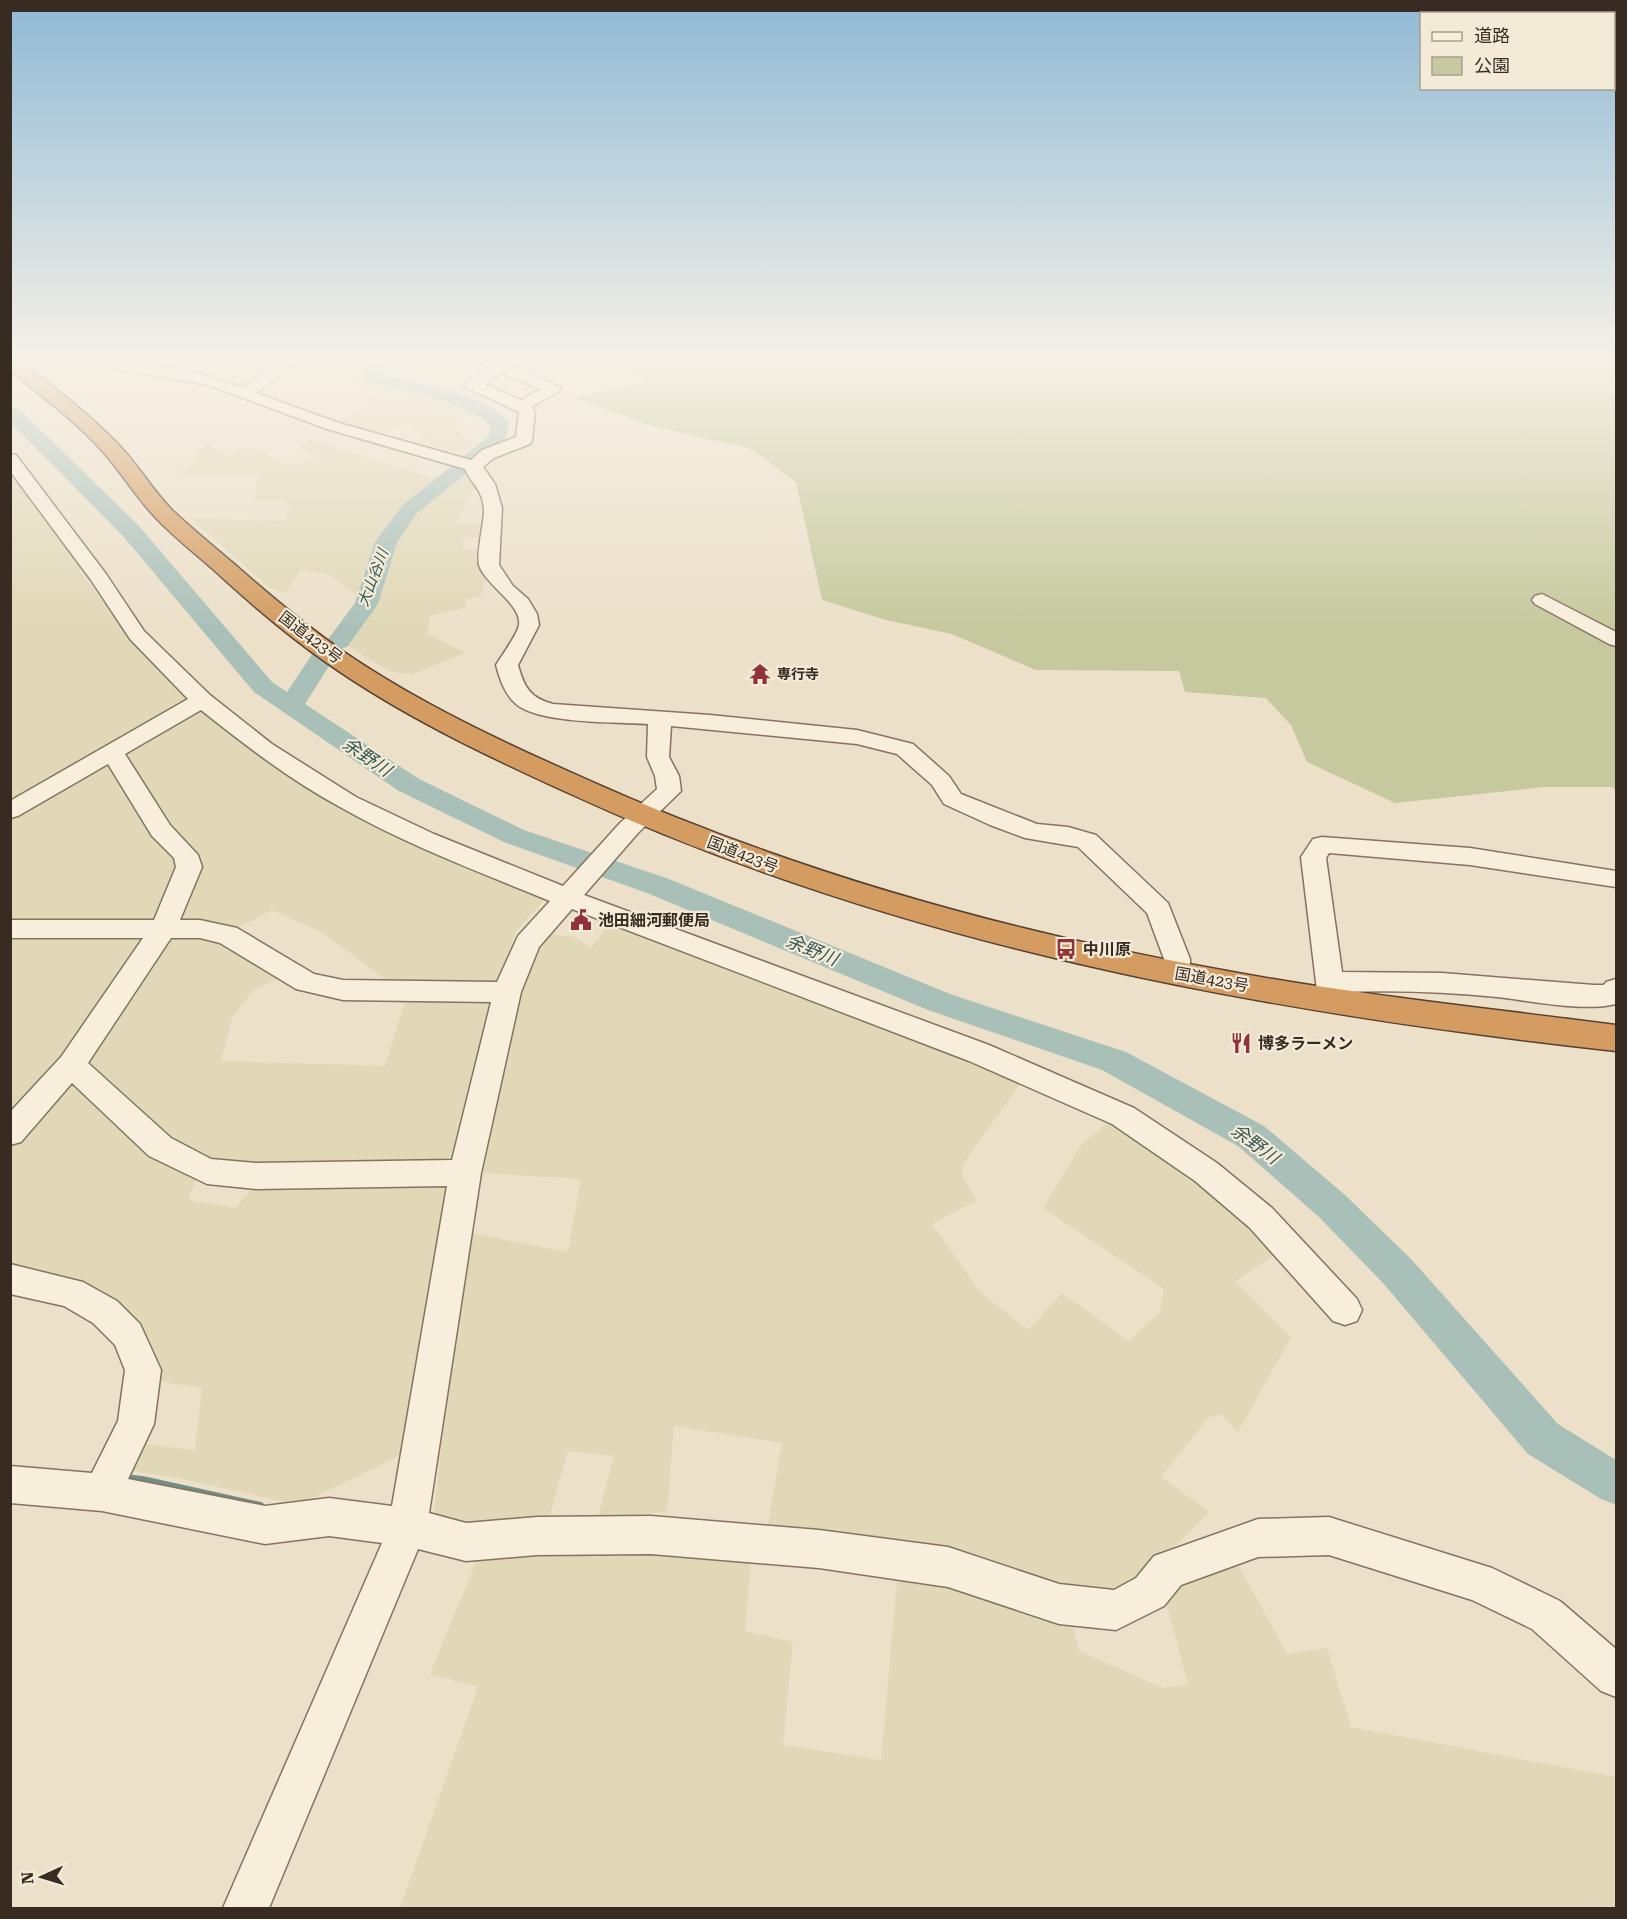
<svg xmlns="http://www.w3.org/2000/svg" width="1627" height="1919" font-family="'Roboto Serif','Noto Sans JP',serif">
<rect width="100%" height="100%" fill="#ece0c9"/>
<!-- farmland -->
<g fill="#e1d8b7">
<path d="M 112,361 L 287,361 L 260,381 L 248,388 L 238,389 L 172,370 Z"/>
<path d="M 302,361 L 351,361 L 363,366 L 367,378 L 461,404 L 483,414 L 455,418 L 461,435 L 471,446 L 456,452 L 435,444 L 406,425 L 378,436 L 339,422 L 360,409 L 380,392 L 326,375 L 295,370 L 294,367 Z"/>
<path d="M 311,440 L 442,480 L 452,481 L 465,468 L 481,484 L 468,497 L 457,523 L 488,524 L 485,537 L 463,539 L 463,550 L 485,550 L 491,578 L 485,579 L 481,596 L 466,599 L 465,608 L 430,616 L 427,633 L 465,653 L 413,674 L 390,672 L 343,643 L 361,620 L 369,604 L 328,574 L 301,570 L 286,592 L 273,590 L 190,518 L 284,521 L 290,508 L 282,500 L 254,500 L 258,476 L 190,476 L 177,473 L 189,466 L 205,443 L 230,456 L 250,447 L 291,466 L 317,456 L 302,449 L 301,446 Z"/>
<path d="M 10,466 L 83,567 L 79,571 L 128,633 L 193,699 L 10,807 Z"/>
<path d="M 204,707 L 409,836 L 545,899 L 516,931 L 499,979 L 491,986 L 393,985 L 323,933 L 272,910 L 233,930 L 190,923 L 177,917 L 196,861 L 126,756 L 125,745 Z"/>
<path d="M 113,759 L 172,850 L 181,877 L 152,924 L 11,925 L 10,816 Z"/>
<path d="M 610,922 L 1023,1080 L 963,1164 L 962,1176 L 977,1200 L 932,1224 L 980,1292 L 1028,1330 L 1062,1293 L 1129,1341 L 1160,1312 L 1164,1289 L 1043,1208 L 1082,1144 L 1114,1118 L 1197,1174 L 1280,1251 L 1236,1281 L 1291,1337 L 1238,1432 L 1221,1414 L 1208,1418 L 1161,1477 L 1210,1512 L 1136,1585 L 1075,1592 L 766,1536 L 782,1443 L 674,1426 L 667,1511 L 597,1520 L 614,1456 L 568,1451 L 548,1522 L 440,1526 L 434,1510 L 466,1232 L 568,1252 L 581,1179 L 483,1173 L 520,985 L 544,933 L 574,937 L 591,948 Z"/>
<path d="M 145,933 L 150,940 L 11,1125 L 11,935 Z"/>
<path d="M 179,934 L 206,935 L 282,977 L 253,990 L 232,1018 L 221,1061 L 385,1066 L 407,995 L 483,997 L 496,1009 L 453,1166 L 262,1169 L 204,1161 L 168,1141 L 87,1068 L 86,1057 L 164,939 Z"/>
<path d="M 78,1080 L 197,1177 L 188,1200 L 236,1208 L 256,1182 L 439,1180 L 451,1189 L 401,1455 L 298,1505 L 178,1478 L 125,1470 L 137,1443 L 195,1450 L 202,1388 L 156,1381 L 141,1336 L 11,1268 L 10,1142 L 65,1082 Z"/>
<path d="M 570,1545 L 751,1558 L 745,1631 L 793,1642 L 783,1745 L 881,1760 L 898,1571 L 1072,1623 L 1079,1651 L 1163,1688 L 1188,1685 L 1165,1597 L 1234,1557 L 1287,1654 L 1327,1648 L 1351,1727 L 1616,1777 L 1616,1908 L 400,1908 L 478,1687 L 430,1674 L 481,1550 Z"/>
</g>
<!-- green -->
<path fill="#c6c99d" d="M 610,361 L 1616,361 L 1616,790 L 1612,787 L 1544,787 L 1395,803 L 1307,762 L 1291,725 L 1266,698 L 1185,692 L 1179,671 L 1036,670 L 952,634 L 886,620 L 822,600 L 796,482 L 751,449 L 648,425 L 574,398 L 646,380 Z"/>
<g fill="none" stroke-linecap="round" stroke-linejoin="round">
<!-- stream -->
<path stroke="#708e86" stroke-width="8" d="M 123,1478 L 142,1480 L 260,1506"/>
<!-- river -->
<g fill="#a9c0b9" fill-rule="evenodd">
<path d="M 370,361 L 388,361 L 381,374 C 414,382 490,395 509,423 L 505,442 L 417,513 L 397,542 L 378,604 L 347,647 L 338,649 L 329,647 L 326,642 L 355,603 L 375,542 L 403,505 L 489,436 L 490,425 C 456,398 410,392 369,382 L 362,375 Z"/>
<path d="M 10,406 L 17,407 L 139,526 L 272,682 L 287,692 L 313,653 L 322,651 L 331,653 L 334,658 L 305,704 L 419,779 L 524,830 L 669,879 L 950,994 L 1126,1052 L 1264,1126 L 1345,1195 L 1411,1259 L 1558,1424 L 1616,1460 L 1616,1505 L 1601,1499 L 1528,1454 L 1383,1283 L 1319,1217 L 1238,1146 L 1102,1070 L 928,1010 L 647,893 L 504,842 L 399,791 L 254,692 L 123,536 L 10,422 Z"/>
</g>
<defs>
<g id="minor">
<path d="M 87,361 C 140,361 193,369 243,388 L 282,361 L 299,361 L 256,393 L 339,423 L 471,460 L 482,450 L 516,437 L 519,412 L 467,388 L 464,385 L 467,382 L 488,368 L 478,361 L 506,363 L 558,386 L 561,389 L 558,392 L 531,407 L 535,412 L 532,440 L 530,444 L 494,458 L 483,467 L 495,484 L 502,508 L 499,565 L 513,586 L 528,599 L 537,614 L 539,625 L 518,665 C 524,687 530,698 553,704 L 710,715 L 857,730 L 913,744 L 949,776 L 961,794 L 1037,824 L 1068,827 L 1096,835 L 1168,903 L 1190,959 L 1190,974 L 1186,981 L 1176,984 L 1166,981 L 1162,974 L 1164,959 L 1147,913 L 1078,847 L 1025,838 L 990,825 L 944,804 L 932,785 L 897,754 L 857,744 L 671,726 L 669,757 L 679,776 L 681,791 L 638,833 L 584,895 L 989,1045 L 1134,1108 L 1217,1163 L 1272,1208 L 1357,1299 L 1362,1310 L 1357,1321 L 1345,1325 L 1333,1321 L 1250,1228 L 1195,1181 L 1112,1124 L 969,1061 L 572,909 L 539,947 L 521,992 L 481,1173 L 429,1513 L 466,1523 L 537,1517 L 651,1516 L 819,1530 L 948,1547 L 1059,1584 L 1114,1590 L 1136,1578 L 1154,1556 L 1258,1519 L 1329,1517 L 1492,1568 L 1560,1601 L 1616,1649 L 1616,1697 L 1601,1691 L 1532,1629 L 1472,1600 L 1329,1555 L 1258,1557 L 1181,1585 L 1164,1606 L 1116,1630 L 1059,1624 L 948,1587 L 819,1568 L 651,1554 L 537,1555 L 466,1561 L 418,1549 L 269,1908 L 223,1908 L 382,1543 L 329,1536 L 265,1544 L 102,1511 L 10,1503 L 10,1466 L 92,1473 L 118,1421 L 125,1370 L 115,1345 L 93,1323 L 64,1306 L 10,1294 L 10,1264 L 83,1282 L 117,1301 L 140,1324 L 161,1370 L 154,1424 L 128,1479 L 265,1506 L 329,1498 L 392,1506 L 447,1186 L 256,1189 L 207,1184 L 149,1156 L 72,1083 L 21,1142 L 10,1145 L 10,1112 L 61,1057 L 143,938 L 10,938 L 10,920 L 154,920 L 176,867 L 174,858 L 152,836 L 108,764 L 18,816 L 10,818 L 10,801 L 188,699 L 130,639 L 91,580 L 10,471 L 10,454 L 16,455 L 106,574 L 144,631 L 210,695 L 272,744 L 356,797 L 434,834 L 563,886 L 620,823 L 657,789 L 655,776 L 647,757 L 648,724 C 617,722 536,724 515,703 C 504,693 500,679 496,665 C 502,655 517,635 519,625 C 522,604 485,585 479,565 C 476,553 484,524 484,510 C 483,489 471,484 465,469 L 327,429 L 208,385 L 94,365 ZM 501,373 L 541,389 L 521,400 L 484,384 ZM 201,710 C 245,745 290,780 340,807 C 407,845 479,872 550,901 L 518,936 L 497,982 L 343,980 L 314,974 L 237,928 L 200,920 L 180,920 L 202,867 L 198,855 L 170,825 L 125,754 ZM 171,938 L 200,938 L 220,943 L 296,989 L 343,1000 L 491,1002 L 452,1160 L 256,1163 L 211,1159 L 171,1138 L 88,1063 Z"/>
<path d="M 1542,594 L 1616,632 L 1616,646 L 1609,644 L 1535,604 L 1532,600 L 1535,596 Z"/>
<path d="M 1322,837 L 1470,848 L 1616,871 L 1616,887 L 1470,865 L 1329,853 L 1326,858 L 1342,972 L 1442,973 L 1594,985 L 1604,985 L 1606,982 L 1616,979 L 1616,1004 C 1584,1012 1531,1001 1497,997 C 1447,992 1396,990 1345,992 L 1346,999 L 1342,1006 L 1332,1009 L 1322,1006 L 1318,999 L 1301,857 L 1313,839 Z"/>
</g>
<path id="highway" d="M 10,361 L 20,361 C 53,386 86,412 115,441 C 137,462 151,489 172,510 C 191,528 212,545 233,563 C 268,594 305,625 344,652 C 420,704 504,743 588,780 C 793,872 1007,932 1227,971 C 1356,995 1486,1008 1616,1025 L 1616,1051 C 1254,1011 897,945 564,791 C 483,754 401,715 327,663 C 288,636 251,604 216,572 C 196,554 174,537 156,518 C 137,498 123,475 105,454 C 80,425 41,395 10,371 Z"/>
</defs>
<!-- minor casing -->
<use href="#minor" stroke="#87725f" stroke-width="3"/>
<!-- highway casing -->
<use href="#highway" stroke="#554133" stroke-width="3"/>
<!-- minor -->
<use href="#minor" fill="#f7eedc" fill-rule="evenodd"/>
<!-- highway -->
<use href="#highway" fill="#d49c61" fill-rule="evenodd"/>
</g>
<!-- sky -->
<linearGradient id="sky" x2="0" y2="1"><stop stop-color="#8fb9d5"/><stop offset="0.57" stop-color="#f6f1e7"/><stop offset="1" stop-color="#f6f1e7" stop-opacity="0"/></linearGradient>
<rect width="1627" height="629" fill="url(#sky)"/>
<!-- icons -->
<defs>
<symbol id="temple-bare" viewBox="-9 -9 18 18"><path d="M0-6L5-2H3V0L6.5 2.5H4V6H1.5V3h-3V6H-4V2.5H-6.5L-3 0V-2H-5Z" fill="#923338" stroke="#f4ead8" stroke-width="2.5" paint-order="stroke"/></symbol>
<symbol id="civic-bare" viewBox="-9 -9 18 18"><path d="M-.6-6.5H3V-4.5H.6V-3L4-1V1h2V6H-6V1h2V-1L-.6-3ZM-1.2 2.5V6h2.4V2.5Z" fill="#923338" stroke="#f4ead8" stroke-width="2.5" paint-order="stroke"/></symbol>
<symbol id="bus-bare" viewBox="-9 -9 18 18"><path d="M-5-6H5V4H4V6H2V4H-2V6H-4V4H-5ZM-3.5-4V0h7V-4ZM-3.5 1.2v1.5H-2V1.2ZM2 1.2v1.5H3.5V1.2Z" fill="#923338" stroke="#f4ead8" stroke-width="2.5" paint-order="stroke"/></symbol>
<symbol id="restaurant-bare" viewBox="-9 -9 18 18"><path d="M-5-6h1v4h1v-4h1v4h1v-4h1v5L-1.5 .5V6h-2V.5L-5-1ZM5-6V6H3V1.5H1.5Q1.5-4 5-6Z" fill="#923338" stroke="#f4ead8" stroke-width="2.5" paint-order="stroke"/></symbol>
</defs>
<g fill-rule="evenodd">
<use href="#temple-bare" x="745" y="659" width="30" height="30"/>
<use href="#civic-bare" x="566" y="905" width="30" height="30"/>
<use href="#bus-bare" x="1051" y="934" width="30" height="30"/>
<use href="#restaurant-bare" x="1226" y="1028" width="30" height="30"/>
</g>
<g text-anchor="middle" stroke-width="4.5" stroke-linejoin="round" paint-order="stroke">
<!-- far-poi labels -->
<g font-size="14" font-weight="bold" fill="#382b21" stroke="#f4ead8" text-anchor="start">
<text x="777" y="679">専行寺</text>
</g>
<!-- far-water labels -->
<g font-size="15" font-style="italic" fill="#325753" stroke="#f4ead8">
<text transform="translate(373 578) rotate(-69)" y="5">大山谷川</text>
</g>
<!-- street labels -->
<g font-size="16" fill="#382b21" stroke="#f4ead8">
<text transform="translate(311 637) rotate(37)" y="6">国道423号</text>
<text transform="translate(743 854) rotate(21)" y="6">国道423号</text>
<text transform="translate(1212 979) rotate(10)" y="6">国道423号</text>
</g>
<!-- poi labels -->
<g font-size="16" font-weight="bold" fill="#382b21" stroke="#f4ead8" text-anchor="start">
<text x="598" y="926">池田細河郵便局</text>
<text x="1083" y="955">中川原</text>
<text x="1258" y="1049">博多ラーメン</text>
</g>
<!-- water labels -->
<g font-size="18" font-style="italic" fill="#325753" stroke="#f4ead8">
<text transform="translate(367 757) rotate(34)" y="6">余野川</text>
<text transform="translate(812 950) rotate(22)" y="6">余野川</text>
<text transform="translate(1255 1144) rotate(36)" y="6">余野川</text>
</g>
</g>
<!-- border -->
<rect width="1627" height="1919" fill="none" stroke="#382b21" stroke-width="24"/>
<!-- legend -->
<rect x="1420" y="12" width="195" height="78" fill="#f4ead8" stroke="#a99e8f" stroke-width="1.5"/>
<rect x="1432" y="32" width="30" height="9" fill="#f7eedc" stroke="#a99e8f" stroke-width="1.5"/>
<text x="1474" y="42" font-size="18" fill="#382b21">道路</text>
<rect x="1432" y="57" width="30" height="18" fill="#c6c99d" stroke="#a99e8f" stroke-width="1.5"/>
<text x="1474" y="72" font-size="18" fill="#382b21">公園</text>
<!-- north arrow -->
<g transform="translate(42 1877) rotate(266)" stroke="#f4ead8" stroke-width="4.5" paint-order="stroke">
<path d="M0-4.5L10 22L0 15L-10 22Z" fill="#382b21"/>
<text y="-9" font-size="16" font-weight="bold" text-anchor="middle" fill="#382b21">N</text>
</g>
</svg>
